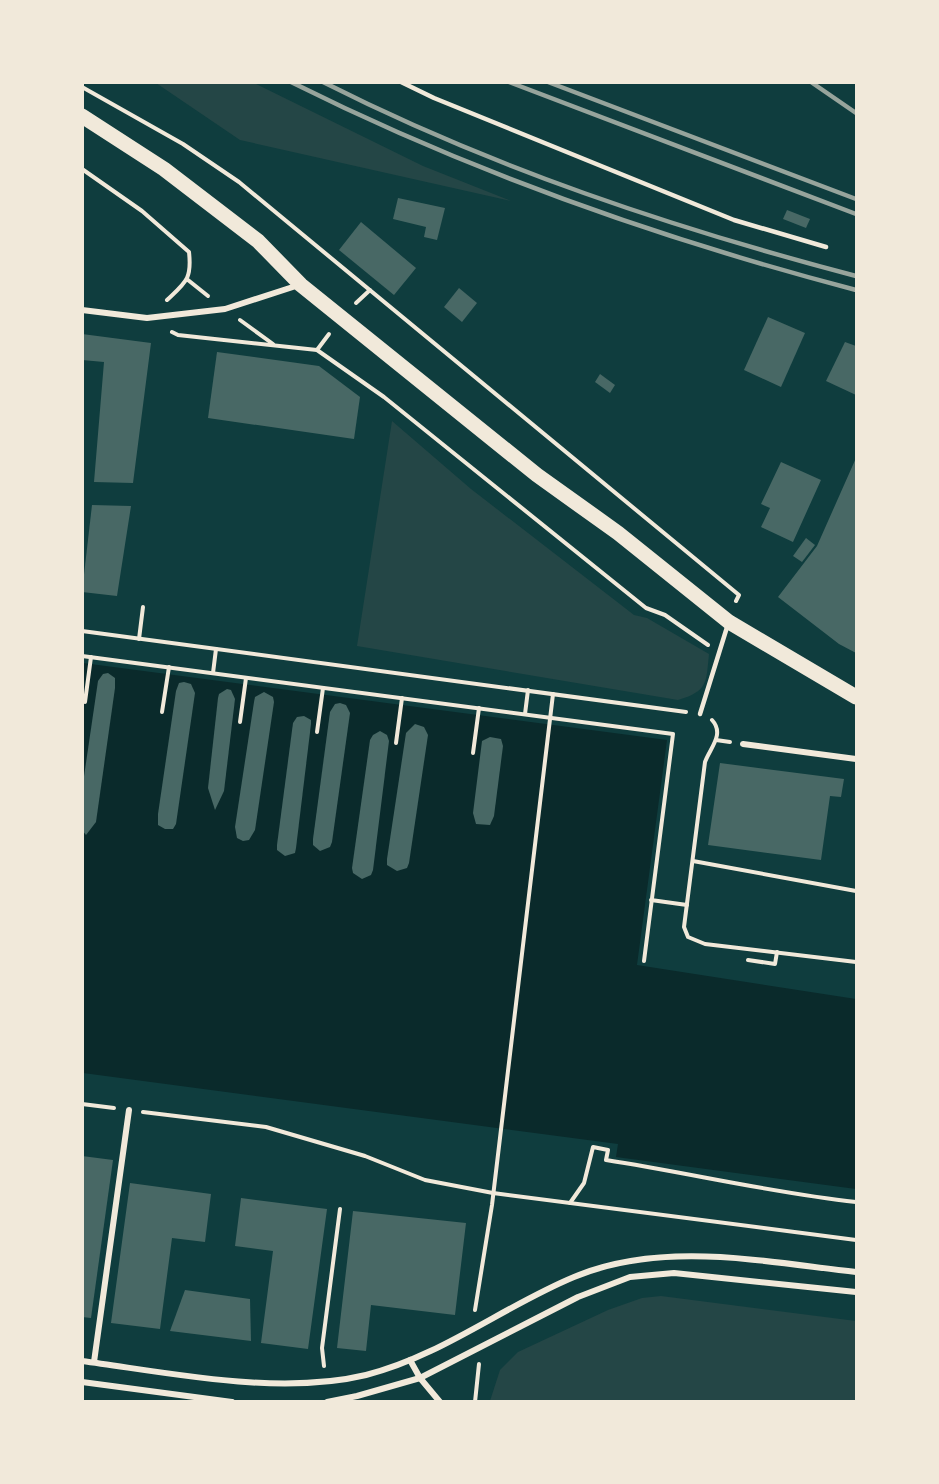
<svg xmlns="http://www.w3.org/2000/svg" width="939" height="1484" font-family="Raleway,sans-serif">
<rect width="100%" height="100%" fill="#0f3d3e"/>
<!-- green -->
<g fill="#244646">
<path d="M 156,83 L 254,83 L 423,166 L 511,201 L 240,140 Z"/>
<path d="M 392,421 L 471,489 L 634,615 L 647,618 L 709,654 C 706,683 708,691 678,700 L 357,646 Z"/>
<path d="M 661,1296 L 856,1321 L 856,1401 L 490,1401 L 500,1370 L 518,1352 L 608,1310 L 642,1298 Z"/>
</g>
<!-- water -->
<path fill="#0a2a2b" d="M 83,663 L 667,740 L 637,965 L 856,999 L 856,1189 L 616,1157 L 618,1144 L 83,1073 Z"/>
<!-- building -->
<g fill="#486865">
<path d="M 398,198 L 445,208 L 437,240 L 424,237 L 426,227 L 393,219 Z"/>
<path d="M 787,210 L 810,219 L 806,228 L 783,219 Z"/>
<path d="M 361,222 L 416,268 L 394,295 L 339,250 Z"/>
<path d="M 459,288 L 477,303 L 462,322 L 444,307 Z"/>
<path d="M 768,317 L 805,333 L 781,387 L 744,370 Z"/>
<path d="M 82,334 L 151,343 L 133,483 L 94,482 L 104,362 L 82,360 Z"/>
<path d="M 845,342 L 856,346 L 856,395 L 826,381 Z"/>
<path d="M 217,352 L 319,366 L 360,397 L 354,439 L 208,418 Z"/>
<path d="M 600,374 L 615,385 L 610,393 L 595,382 Z"/>
<path d="M 856,458 L 856,653 L 839,644 L 778,597 L 817,546 Z"/>
<path d="M 781,462 L 821,480 L 793,542 L 761,527 L 770,508 L 761,504 Z"/>
<path d="M 92,505 L 131,506 L 117,596 L 82,592 Z"/>
<path d="M 806,538 L 815,545 L 802,562 L 793,556 Z"/>
<path d="M 108,673 L 115,678 L 115,688 L 96,822 L 86,835 L 82,830 L 82,790 L 98,681 L 103,674 Z"/>
<path d="M 184,682 L 191,684 L 195,693 L 176,824 L 173,829 L 165,829 L 158,825 L 158,814 L 176,691 L 179,683 Z"/>
<path d="M 227,689 L 231,690 L 235,699 L 224,791 L 215,810 L 208,788 L 218,698 L 219,694 Z"/>
<path d="M 264,692 L 273,697 L 274,702 L 255,830 L 249,840 L 243,841 L 237,838 L 235,827 L 254,702 L 255,697 Z"/>
<path d="M 340,703 L 346,705 L 350,713 L 332,842 L 330,847 L 320,851 L 313,845 L 313,839 L 330,712 L 335,704 Z"/>
<path d="M 304,716 L 311,720 L 311,724 L 296,848 L 295,853 L 285,856 L 277,850 L 277,845 L 293,723 L 297,717 Z"/>
<path d="M 415,724 L 424,727 L 428,735 L 409,863 L 407,868 L 397,871 L 387,865 L 387,859 L 406,733 Z"/>
<path d="M 380,731 L 387,735 L 389,741 L 373,870 L 371,875 L 362,879 L 353,873 L 352,868 L 370,740 L 373,735 Z"/>
<path d="M 490,737 L 501,739 L 503,746 L 494,816 L 490,825 L 476,824 L 473,813 L 482,741 Z"/>
<path d="M 720,763 L 844,779 L 841,797 L 830,796 L 821,860 L 708,845 Z"/>
<path d="M 82,1156 L 113,1160 L 91,1318 L 82,1317 Z"/>
<path d="M 130,1183 L 211,1194 L 205,1242 L 172,1238 L 160,1329 L 111,1323 Z"/>
<path d="M 241,1198 L 327,1209 L 308,1349 L 261,1343 L 273,1251 L 235,1246 Z"/>
<path d="M 353,1211 L 466,1223 L 455,1315 L 371,1305 L 366,1351 L 337,1348 Z"/>
<path d="M 185,1290 L 250,1299 L 251,1341 L 170,1331 Z"/>
</g>
<g fill="none" stroke-linecap="round" stroke-linejoin="round">
<!-- path -->
<g stroke="#f1e9da" stroke-width="4">
<path d="M 82,87 L 183,144 L 239,182 L 739,595 L 736,601"/>
<path d="M 82,169 L 142,211 L 189,252 C 192,279 186,282 167,300"/>
<path d="M 188,280 L 208,296"/>
<path d="M 356,303 L 370,290"/>
<path d="M 240,320 L 273,344"/>
<path d="M 172,332 L 178,335 L 317,350 L 384,397 L 646,608 L 665,615 L 708,645"/>
<path d="M 317,350 L 329,334"/>
<path d="M 82,631 L 686,712"/>
<path d="M 139,639 L 143,607"/>
<path d="M 82,656 L 673,734 L 644,961"/>
<path d="M 213,673 L 216,649"/>
<path d="M 85,702 L 91,657"/>
<path d="M 162,712 L 169,667"/>
<path d="M 525,714 L 528,690"/>
<path d="M 712,720 C 725,734 710,748 705,762 L 684,927 L 688,937 L 705,944 L 856,962"/>
<path d="M 240,722 L 246,678"/>
<path d="M 317,732 L 323,688"/>
<path d="M 716,740 L 730,742"/>
<path d="M 396,743 L 402,698"/>
<path d="M 473,753 L 479,708"/>
<path d="M 693,861 L 856,891"/>
<path d="M 651,900 L 687,905"/>
<path d="M 748,960 L 775,964 L 777,952"/>
<path d="M 82,1104 L 114,1108"/>
<path d="M 143,1112 L 266,1127 L 365,1156 L 425,1180 L 493,1193 L 856,1240"/>
<path d="M 570,1203 L 584,1183 L 593,1147 L 608,1150 L 606,1160 C 690,1173 772,1193 856,1202"/>
<path d="M 475,1310 L 492,1205 L 553,694"/>
<path d="M 324,1366 L 322,1348 L 340,1209"/>
<path d="M 475,1402 L 479,1364"/>
</g>
<!-- service -->
<g stroke="#f1e9da" stroke-width="4.5">
<path d="M 401,82 L 434,98 L 734,220 L 826,247"/>
<path d="M 700,714 L 728,624"/>
</g>
<!-- minor -->
<g stroke="#f1e9da" stroke-width="6">
<path d="M 82,310 L 147,318 L 225,309 L 299,285"/>
<path d="M 743,744 L 856,759"/>
<path d="M 410,1360 L 420,1378 L 440,1402"/>
<path d="M 82,1361 C 171,1373 279,1396 366,1375 C 441,1356 504,1306 574,1277 C 663,1240 765,1262 856,1272"/>
<path d="M 94,1362 L 129,1110"/>
<path d="M 82,1382 L 232,1402"/>
<path d="M 327,1402 L 357,1396 L 420,1378 L 578,1297 L 630,1277 L 674,1273 L 856,1292"/>
</g>
<!-- primary -->
<path stroke="#f1e9da" stroke-width="15" d="M 82,116 L 164,169 L 258,241 L 301,285 L 537,475 L 618,533 L 729,622 L 856,697"/>
<!-- rail -->
<g stroke="#97a49c" stroke-width="4.5">
<path d="M 291,82 C 473,173 661,239 856,290"/>
<path d="M 323,82 C 493,168 673,228 856,276"/>
<path d="M 509,82 L 856,214"/>
<path d="M 548,82 L 856,199"/>
<path d="M 811,82 L 856,113"/>
</g>
</g>
<!-- border -->
<rect width="939" height="1484" fill="none" stroke="#f1e9da" stroke-width="168"/>
</svg>
